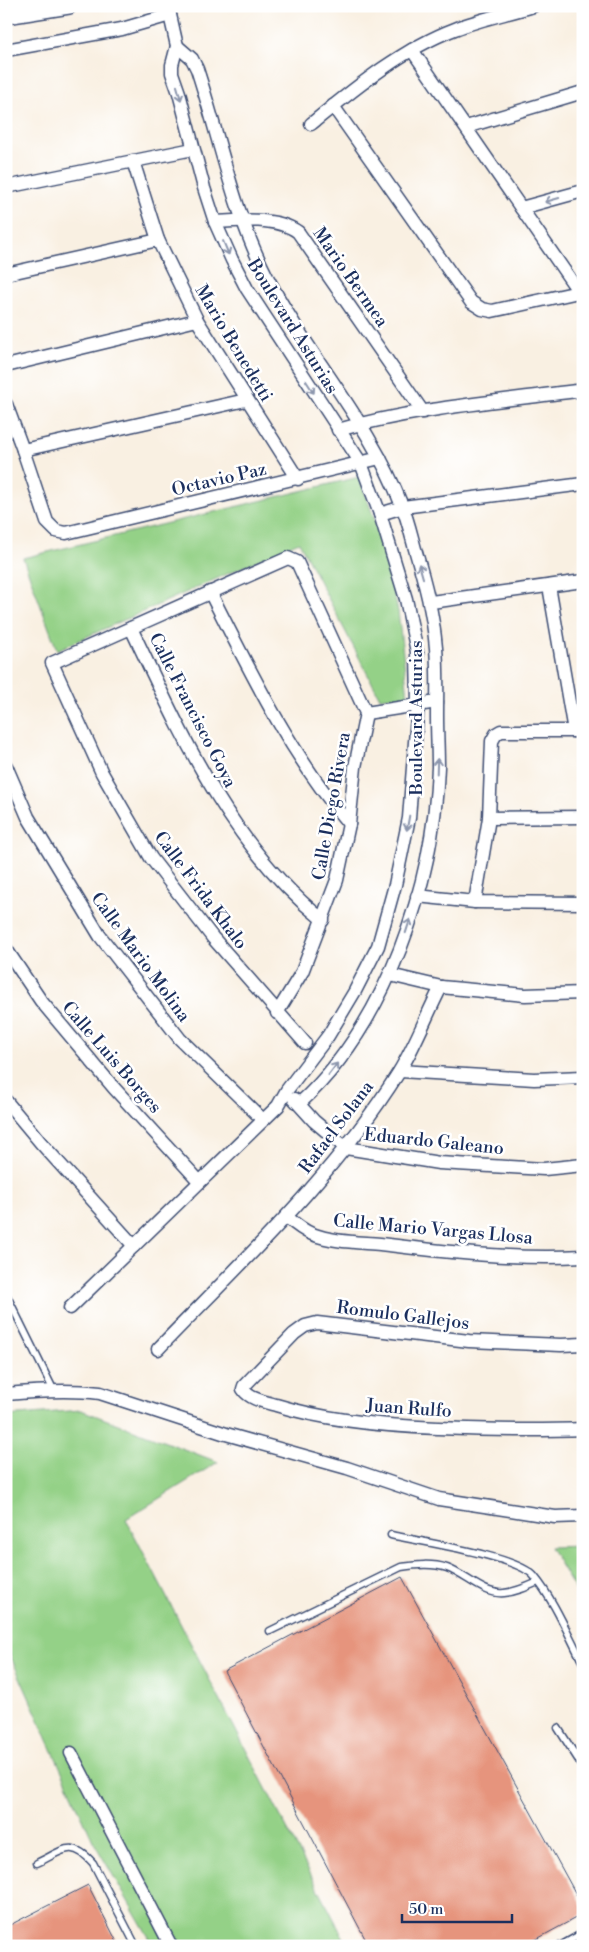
<svg xmlns="http://www.w3.org/2000/svg" width="589" height="1952" font-family="'Libre Bodoni',serif">
<rect width="100%" height="100%" fill="#fff"/>
<filter id="ink" filterUnits="userSpaceOnUse"><feTurbulence type="fractalNoise" baseFrequency=".02" numOctaves="2"/><feDisplacementMap in="SourceGraphic" scale="10" xChannelSelector="R" yChannelSelector="G"/><feConvolveMatrix kernelMatrix="1 2 1 2 8 2 1 2 1" color-interpolation-filters="sRGB"/></filter>
<filter id="wash" filterUnits="userSpaceOnUse"><feTurbulence type="fractalNoise" baseFrequency=".0096" numOctaves="4" result="noise"/><feDisplacementMap in="SourceGraphic" scale="20" xChannelSelector="R" yChannelSelector="G"/><feGaussianBlur stdDeviation="1.12" result="paint"/><feColorMatrix in="noise" values="0 0 0 0 0 0 0 0 0 0 0 0 0 0 0 0 0 1.4 0 .05"/><feComposite in="paint" operator="in"/></filter>
<g filter="url(#wash)">
<rect width="100%" height="100%" fill="#f9f0e2"/>
<!-- green -->
<g fill="#94d187" stroke="#588072">
<path d="M 359,477 L 380,534 L 398,611 L 408,696 L 380,698 L 299,542 L 57,650 L 23,558 Z"/>
<path d="M 81,1410 L 218,1462 L 126,1519 L 348,1946 L 154,1946 L 93,1841 L 6,1646 L 6,1416 Z"/>
<path d="M 583,1546 L 583,1603 L 550,1547 Z"/>
</g>
<g id="blocks">
<!-- building -->
<g fill="#e6947d">
<path d="M 402,1577 L 583,1907 L 583,1914 L 524,1946 L 369,1946 L 224,1671 Z"/>
<path d="M 88,1885 L 119,1946 L 6,1946 L 6,1927 Z"/>
</g>
</g>
</g>
<g filter="url(#ink)">
<use href="#blocks" fill-opacity="0" stroke="#3c4c72" stroke-width="1"/>
<g fill="none" stroke-linecap="round" stroke-linejoin="round">
<defs>
<g id="service">
<path d="M 6,1294 L 54,1391"/>
<path d="M 391,1535 C 421,1542 517,1556 534,1576 C 554,1600 568,1634 583,1663"/>
<path d="M 270,1631 L 401,1567 C 416,1565 432,1563 447,1568 C 466,1575 484,1595 504,1593 C 516,1592 527,1587 538,1582"/>
<path d="M 558,1728 L 583,1767"/>
<path d="M 37,1863 C 63,1851 71,1838 93,1863 L 136,1946"/>
<path d="M 582,1863 L 583,1863"/>
<path d="M 560,1946 L 583,1933"/>
</g>
<g id="minor">
<path d="M 177,46 L 192,59 L 197,69 C 220,139 233,211 267,277 C 308,356 370,422 402,506 C 408,520 411,535 415,549 C 425,583 433,613 436,648 C 438,671 437,694 437,716 C 437,733 438,750 438,767 C 434,884 387,1024 299,1104"/>
<path d="M 6,50 L 122,29 L 170,15"/>
<path d="M 412,50 L 579,292"/>
<path d="M 333,106 L 471,302 L 482,309 L 492,311 L 583,291"/>
<path d="M 311,124 C 354,89 402,49 455,29 C 480,19 507,14 533,6"/>
<path d="M 466,127 L 583,92"/>
<path d="M 133,161 L 158,240 L 197,320 L 298,479"/>
<path d="M 6,187 L 193,149"/>
<path d="M 521,208 L 583,191"/>
<path d="M 215,222 C 240,220 278,217 298,232 L 423,412"/>
<path d="M 6,274 L 158,240"/>
<path d="M 6,366 L 197,320"/>
<path d="M 6,404 L 23,450 L 47,522 L 56,531 L 66,533 L 380,458"/>
<path d="M 338,430 C 415,408 503,401 583,390"/>
<path d="M 23,450 L 246,400"/>
<path d="M 380,514 L 403,507 L 583,484"/>
<path d="M 549,586 L 574,731"/>
<path d="M 210,592 C 251,673 290,754 349,824"/>
<path d="M 431,602 L 583,581"/>
<path d="M 131,628 C 181,733 230,846 323,920"/>
<path d="M 366,713 L 437,702"/>
<path d="M 6,766 L 28,817 L 100,936 L 180,1039 L 263,1120"/>
<path d="M 489,818 L 583,817"/>
<path d="M 417,896 L 475,902 L 583,903"/>
<path d="M 475,902 L 489,818 L 492,741 L 496,734 L 501,731 L 583,731"/>
<path d="M 6,949 L 41,1001 L 114,1088 L 199,1181"/>
<path d="M 390,975 L 441,987 L 525,995 L 583,993"/>
<path d="M 277,1013 L 302,972 L 337,880 L 349,824 L 355,767 L 366,713 L 297,562 L 288,558 L 52,663 L 102,773 L 151,858 L 213,938 L 305,1043"/>
<path d="M 400,1071 L 534,1079 L 583,1077"/>
<path d="M 294,1099 L 314,1121 L 346,1148 L 439,1163 L 544,1169 L 583,1165"/>
<path d="M 6,1101 L 41,1143 L 134,1246"/>
<path d="M 287,1217 C 295,1224 302,1230 312,1234 C 333,1242 358,1242 380,1244 C 445,1252 518,1260 583,1256"/>
<path d="M 70,1308 L 278,1106 L 287,1090 L 328,1036 L 355,991 L 378,946 L 395,885 L 409,818 L 418,704 L 417,652 L 406,599 L 380,514 L 361,463 L 247,289 L 232,260 L 215,222 L 204,188 L 179,93 L 172,73 L 172,65 L 177,46 L 168,6"/>
<path d="M 583,1344 L 561,1345 L 469,1341 L 317,1323 L 305,1326 L 294,1334 L 244,1386 L 243,1389 C 249,1399 265,1402 276,1405 C 328,1421 384,1426 438,1428 C 486,1430 535,1431 583,1429"/>
<path d="M 158,1349 C 243,1261 334,1176 399,1072 C 415,1046 427,1014 441,987"/>
<path d="M 6,1394 C 38,1391 69,1389 100,1393 L 226,1434 L 347,1468 L 439,1499 L 555,1517 L 583,1516"/>
<path d="M 71,1753 L 171,1946"/>
</g>
<path id="tertiary" d="M 6,16 L 69,6"/>
</defs>
<!-- service casing -->
<use href="#service" stroke="#3c4c72" stroke-width="9"/>
<!-- minor casing -->
<use href="#minor" stroke="#3c4c72" stroke-width="15"/>
<!-- tertiary casing -->
<use href="#tertiary" stroke="#3c4c72" stroke-width="18"/>
<!-- service -->
<use href="#service" stroke="#fff" stroke-width="6"/>
<!-- minor -->
<use href="#minor" stroke="#fff" stroke-width="12"/>
<!-- tertiary -->
<use href="#tertiary" stroke="#fff" stroke-width="15"/>
</g>
<!-- one-way arrows -->
<defs><path id="oneway-shaft" d="M-6 0H5M1.5-3L5.5 0L1.5 3" fill="none" stroke-width="1.6" stroke-linecap="round" stroke-linejoin="round" transform="scale(1.25)"/></defs>
<g stroke="#8d97ae">
<use href="#oneway-shaft" transform="translate(179 93) rotate(74)"/>
<use href="#oneway-shaft" transform="translate(552 200) rotate(164)"/>
<use href="#oneway-shaft" transform="translate(226 248) rotate(67)"/>
<use href="#oneway-shaft" transform="translate(310 387) rotate(57)"/>
<use href="#oneway-shaft" transform="translate(421 571) rotate(-106)"/>
<use href="#oneway-shaft" transform="translate(437 766) rotate(-88)"/>
<use href="#oneway-shaft" transform="translate(408 823) rotate(100)"/>
<use href="#oneway-shaft" transform="translate(408 926) rotate(-72)"/>
<use href="#oneway-shaft" transform="translate(333 1069) rotate(-53)"/>
</g>
</g>
<g text-anchor="middle" stroke-width="5" stroke-linejoin="round" paint-order="stroke">
<!-- street labels -->
<g font-size="18" fill="#1b2f5e" stroke="#fff">
<text transform="translate(351 277) rotate(55)" y="6">Mario Bermea</text>
<text transform="translate(293 326) rotate(58)" y="6">Boulevard Asturias</text>
<text transform="translate(234 343) rotate(59)" y="6">Mario Benedetti</text>
<text transform="translate(219 479) rotate(-13)" y="6">Octavio Paz</text>
<text transform="translate(193 710) rotate(63)" y="6">Calle Francisco Goya</text>
<text transform="translate(416 718) rotate(-90)" y="6">Boulevard Asturias</text>
<text transform="translate(331 806) rotate(-80)" y="6">Calle Diego Rivera</text>
<text transform="translate(201 890) rotate(53)" y="6">Calle Frida Khalo</text>
<text transform="translate(141 957) rotate(54)" y="6">Calle Mario Molina</text>
<text transform="translate(112 1057) rotate(49)" y="6">Calle Luis Borges</text>
<text transform="translate(336 1127) rotate(-53)" y="6">Rafael Solana</text>
<text transform="translate(434 1141) rotate(6)" y="6">Eduardo Galeano</text>
<text transform="translate(433 1229) rotate(5)" y="6">Calle Mario Vargas Llosa</text>
<text transform="translate(403 1315) rotate(7)" y="6">Romulo Gallejos</text>
<text transform="translate(409 1408) rotate(4)" y="6">Juan Rulfo</text>
</g>
</g>
<!-- margin -->
<rect width="589" height="1952" fill="none" stroke="#fff" stroke-width="25"/>
<!-- scale -->
<path d="M402 1914v8h110v-8" fill="none" stroke="#1b2f5e" stroke-width="2.5"/>
<text x="409" y="1914" font-size="15" fill="#1b2f5e" stroke="#ffffff" stroke-width="4" paint-order="stroke">50 m</text>
</svg>
